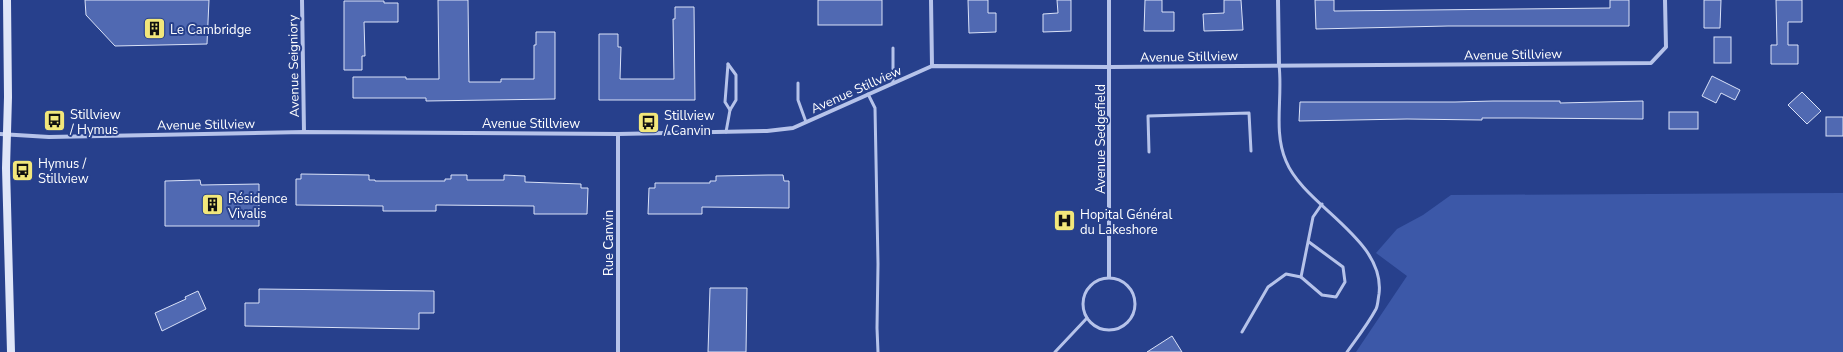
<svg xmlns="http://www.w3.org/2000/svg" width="1843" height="352" font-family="'Nunito Sans',sans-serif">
<rect width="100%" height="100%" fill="#27408c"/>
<!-- green -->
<path fill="#3c58a8" d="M 1843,193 L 1843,352 L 1356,352 L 1407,276 L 1376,253 L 1397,229 L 1423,215 L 1451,195 Z"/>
<!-- building -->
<g fill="#5069b2" stroke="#dae2f8">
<path d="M 85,0 L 209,0 L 207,44 L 115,46 L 86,15 Z"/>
<path d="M 438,0 L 468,0 L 469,82 L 501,82 L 501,79 L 534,79 L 534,45 L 536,45 L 536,32 L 555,32 L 555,99 L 426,101 L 426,98 L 353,98 L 353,77 L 406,77 L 406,79 L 439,79 Z"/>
<rect x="818" y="0" width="64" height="25"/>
<path d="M 968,0 L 988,0 L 988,13 L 996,13 L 996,32 L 969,33 Z"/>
<path d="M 1057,0 L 1071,0 L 1071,31 L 1043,32 L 1043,14 L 1058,13 Z"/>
<path d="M 1145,0 L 1162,0 L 1162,12 L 1174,12 L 1174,31 L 1144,31 Z"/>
<path d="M 1224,0 L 1241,0 L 1243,30 L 1204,31 L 1203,14 L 1224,13 Z"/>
<path d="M 1315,0 L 1334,0 L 1334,11 L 1610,8 L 1610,0 L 1629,0 L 1629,26 L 1448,26 L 1316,29 Z"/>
<path d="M 1704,0 L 1721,0 L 1720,28 L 1704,28 Z"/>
<path d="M 1776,0 L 1802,0 L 1802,22 L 1788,22 L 1788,45 L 1798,45 L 1798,64 L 1771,64 L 1771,45 L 1777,45 Z"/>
<path d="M 344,1 L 384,1 L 384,3 L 398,3 L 398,22 L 364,22 L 365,56 L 362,56 L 362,70 L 344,70 Z"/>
<path d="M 675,7 L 694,7 L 695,100 L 599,100 L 599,34 L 618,34 L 618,47 L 621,47 L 620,79 L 674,79 L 673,19 L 675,19 Z"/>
<rect x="1714" y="37" width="17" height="26"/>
<path d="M 1712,76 L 1740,90 L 1735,100 L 1721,93 L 1716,103 L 1702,96 Z"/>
<path d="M 1802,92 L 1821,111 L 1807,124 L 1788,105 Z"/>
<path d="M 1493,101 L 1560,101 L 1560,103 L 1643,101 L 1643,119 L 1522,118 L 1482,118 L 1482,120 L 1407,119 L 1299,121 L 1300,102 L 1455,102 Z"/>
<rect x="1669" y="112" width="29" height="17"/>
<rect x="1826" y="117" width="17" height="19"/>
<path d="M 301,174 L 369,175 L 369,180 L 375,180 L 375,181 L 445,181 L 445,179 L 451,179 L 451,175 L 467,175 L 467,180 L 504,180 L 504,175 L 525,176 L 525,182 L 581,184 L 581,188 L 588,188 L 587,214 L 534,214 L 534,206 L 436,205 L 436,211 L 383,211 L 383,206 L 296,205 L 296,179 L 301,179 Z"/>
<path d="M 768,175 L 783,175 L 784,181 L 789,181 L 789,208 L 702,207 L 702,214 L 648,214 L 649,188 L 655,188 L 655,183 L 710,183 L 710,181 L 716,181 L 716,176 Z"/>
<path d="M 200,180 L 201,185 L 259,184 L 259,226 L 165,226 L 165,181 Z"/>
<path d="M 710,288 L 747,288 L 746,352 L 708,352 Z"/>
<path d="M 259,289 L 434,291 L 434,313 L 419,313 L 419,329 L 245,326 L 245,303 L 259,303 Z"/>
<path d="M 198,291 L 206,309 L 162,331 L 155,313 L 186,299 L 185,297 Z"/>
<path d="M 1172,336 L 1182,352 L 1147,352 Z"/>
</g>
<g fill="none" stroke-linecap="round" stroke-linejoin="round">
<!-- lane -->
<g stroke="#b6c3ea" stroke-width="3">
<path d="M 728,64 L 725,102 L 730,110"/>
<path d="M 1279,65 C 1283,97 1273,131 1286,161 C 1304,206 1386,239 1379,294 C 1378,299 1378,305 1376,309 C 1368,324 1357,338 1347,352"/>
<path d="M 798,83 L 798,100 L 806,122"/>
<path d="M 893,83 L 893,48"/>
<path d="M 868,94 L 875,108 L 878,264 L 877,328 L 878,352"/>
<path d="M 726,132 L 730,110 L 736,100 L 736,75 L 728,64"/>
<path d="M 1149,152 L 1148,116 L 1249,113 L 1251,151"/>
<path d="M 1309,242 L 1343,267 L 1345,282 L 1336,297 L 1322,295 L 1301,277 L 1313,217 L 1322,204"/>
<circle cx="1109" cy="304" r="26"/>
<path d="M 1242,332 L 1268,287 L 1286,274 L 1301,277"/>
<path d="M 1055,352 L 1087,318"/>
</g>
<!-- street -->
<g stroke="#b6c3ea" stroke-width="4">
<path d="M 302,0 L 304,132"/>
<path d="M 931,0 L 932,66"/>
<path d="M 1109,0 L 1109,277"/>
<path d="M 1278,0 L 1279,65"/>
<path d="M 0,134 L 49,137 L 304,132 L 618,134 L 767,131 L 793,128 L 932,66 L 1110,67 L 1651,63 L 1666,47 L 1665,0"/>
<path d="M 618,134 L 618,352"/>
</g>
<!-- secondary -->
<path stroke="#e0e6f8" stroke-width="8" d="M 7,0 L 8,97 L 6,168 L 11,352"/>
</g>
<!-- icons -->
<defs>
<symbol id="building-square" viewBox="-11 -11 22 22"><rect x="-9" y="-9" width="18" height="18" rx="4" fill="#f2e77b" stroke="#27408c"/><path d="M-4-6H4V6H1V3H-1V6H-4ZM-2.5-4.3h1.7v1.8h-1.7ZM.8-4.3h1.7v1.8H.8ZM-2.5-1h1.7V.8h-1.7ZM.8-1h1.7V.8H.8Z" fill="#111"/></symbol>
<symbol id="bus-square" viewBox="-11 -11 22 22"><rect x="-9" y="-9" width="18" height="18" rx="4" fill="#f2e77b" stroke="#27408c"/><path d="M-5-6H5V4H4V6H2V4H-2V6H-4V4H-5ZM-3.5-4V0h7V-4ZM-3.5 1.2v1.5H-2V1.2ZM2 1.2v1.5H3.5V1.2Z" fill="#111"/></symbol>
<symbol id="hospital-square" viewBox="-11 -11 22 22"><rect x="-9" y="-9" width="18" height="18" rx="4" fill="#f2e77b" stroke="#27408c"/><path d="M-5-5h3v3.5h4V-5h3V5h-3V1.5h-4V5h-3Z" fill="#111"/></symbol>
</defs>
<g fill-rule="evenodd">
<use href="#building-square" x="142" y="16" width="25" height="25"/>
<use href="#bus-square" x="42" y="108" width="25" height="25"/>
<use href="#bus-square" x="636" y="110" width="25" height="25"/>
<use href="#bus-square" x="10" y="158" width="25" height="25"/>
<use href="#building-square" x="200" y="192" width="25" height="25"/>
<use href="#hospital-square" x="1052" y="208" width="25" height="25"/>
</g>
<g text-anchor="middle" stroke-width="4" stroke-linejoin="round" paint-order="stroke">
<!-- poi labels -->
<g font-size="13" fill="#fff" stroke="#27408c" text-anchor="start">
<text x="170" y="34">Le Cambridge</text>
<text x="70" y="119">Stillview<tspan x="70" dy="15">/ Hymus</tspan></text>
<text x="664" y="120">Stillview<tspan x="664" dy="15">/ Canvin</tspan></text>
<text x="38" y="168">Hymus /<tspan x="38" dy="15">Stillview</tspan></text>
<text x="228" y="203">Résidence<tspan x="228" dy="15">Vivalis</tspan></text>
<text x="1080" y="219">Hopital Général<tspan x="1080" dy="15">du Lakeshore</tspan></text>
</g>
<!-- street labels -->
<g font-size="13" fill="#fff" stroke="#27408c">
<text transform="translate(1513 54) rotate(-1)" y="5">Avenue Stillview</text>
<text transform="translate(1189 56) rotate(-1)" y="5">Avenue Stillview</text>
<text transform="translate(293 66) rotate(-91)" y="5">Avenue Seigniory</text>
<text transform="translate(856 89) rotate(-24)" y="5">Avenue Stillview</text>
<text x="531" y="128">Avenue Stillview</text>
<text transform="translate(206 124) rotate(-1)" y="5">Avenue Stillview</text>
<text transform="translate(1100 139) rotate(-90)" y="5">Avenue Sedgefield</text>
<text transform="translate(608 243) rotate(-90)" y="5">Rue Canvin</text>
</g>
</g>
</svg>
